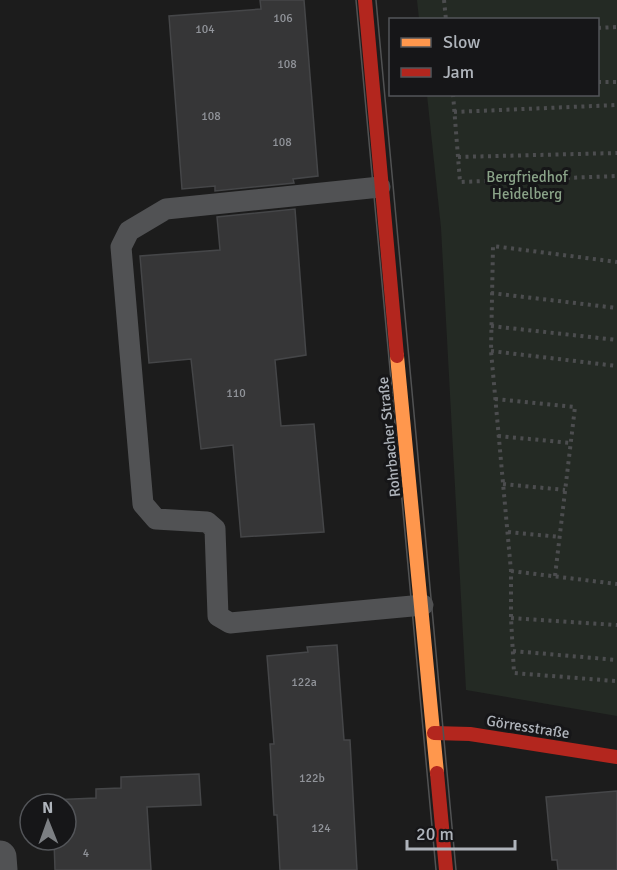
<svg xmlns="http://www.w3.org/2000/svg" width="617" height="870" font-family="Signika,sans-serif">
<rect width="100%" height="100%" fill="#1c1c1c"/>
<!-- green -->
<path fill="#242a24" d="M 417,0 L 617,0 L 617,716 L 466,690 L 441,228 L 427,95 L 598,94 L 598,20 L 419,19 Z"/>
<!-- building -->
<g fill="#363637" stroke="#454648" stroke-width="1.5">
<path d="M 260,0 L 304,0 L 318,176 L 293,179 L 294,183 L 215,191 L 215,186 L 182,189 L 169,16 L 261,9 Z"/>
<path d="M 295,209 L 306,355 L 275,360 L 281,426 L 314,424 L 324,532 L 241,537 L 233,445 L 201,449 L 191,359 L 149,363 L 140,256 L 220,250 L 217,217 Z"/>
<path d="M 337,645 L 344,740 L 350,740 L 357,870 L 280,870 L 277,815 L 274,815 L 270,744 L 274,744 L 267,656 L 308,652 L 307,647 Z"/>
<path d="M 199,774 L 201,805 L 147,807 L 151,870 L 55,870 L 54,840 L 66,840 L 66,804 L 52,804 L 51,800 L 96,798 L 96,789 L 121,788 L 121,777 Z"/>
<path d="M 617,791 L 617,870 L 558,870 L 557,860 L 552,860 L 546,797 Z"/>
</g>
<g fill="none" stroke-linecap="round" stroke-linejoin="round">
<!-- path -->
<g stroke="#4c4d4f" stroke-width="4" stroke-dasharray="3 4.5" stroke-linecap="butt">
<path d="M 444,0 L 446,20"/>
<path d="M 598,28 L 617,27"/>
<path d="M 598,82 L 617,82"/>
<path d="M 453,94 L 460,182 L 617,176"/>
<path d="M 454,112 L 617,105"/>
<path d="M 458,157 L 617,153"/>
<path d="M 491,293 L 617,308"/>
<path d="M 491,326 L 617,340"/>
<path d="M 491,351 L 617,366"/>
<path d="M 495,399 L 575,407 L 555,576"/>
<path d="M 498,436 L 571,443"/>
<path d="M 503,484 L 565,490"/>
<path d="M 508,532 L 560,537"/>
<path d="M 511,571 L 617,584"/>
<path d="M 511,618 L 617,625"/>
<path d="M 513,651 L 617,660"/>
<path d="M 615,681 L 514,673 L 511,618 L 511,571 L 491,351 L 493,246 L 617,262"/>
</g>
<!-- lane -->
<path stroke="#515254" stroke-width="21" d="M 380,187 L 166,209 L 129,231 L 121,247 L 143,504 L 156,519 L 207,522 L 215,529 L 218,616 L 230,623 L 423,605"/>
<!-- street -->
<path stroke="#515254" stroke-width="33" d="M 0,857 L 1,870"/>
<!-- slow -->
<path stroke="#ff974d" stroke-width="14" d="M 397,356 L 437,773"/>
<!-- jam -->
<g stroke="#b3261e" stroke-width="14">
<path d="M 365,0 L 397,356"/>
<path d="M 434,733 L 470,734 L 617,757"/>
<path d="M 437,773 L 446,870"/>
</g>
<!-- tram -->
<g stroke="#515253" stroke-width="1.5">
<path d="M 356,0 L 436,870"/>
<path d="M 376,0 L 456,870"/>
</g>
</g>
<g text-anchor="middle" stroke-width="6" stroke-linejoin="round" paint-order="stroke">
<!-- number labels -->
<g font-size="12" fill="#91949a">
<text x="283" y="22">106</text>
<text x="205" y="33">104</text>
<text x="287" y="68">108</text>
<text x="211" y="120">108</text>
<text x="282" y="146">108</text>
<text x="236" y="397">110</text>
<text x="304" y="686">122a</text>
<text x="312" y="782">122b</text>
<text x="321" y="832">124</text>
<text x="86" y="857">4</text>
</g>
<!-- park labels -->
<g font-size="15" fill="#8aa388" stroke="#161618">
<text x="527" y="182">Bergfriedhof<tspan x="527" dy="17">Heidelberg</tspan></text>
</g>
<!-- street labels -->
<g font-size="15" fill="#afb4bb" stroke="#161618">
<text transform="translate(389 437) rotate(-96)" y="5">Rohrbacher Straße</text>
<text transform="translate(528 727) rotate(9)" y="5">Görresstraße</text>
</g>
</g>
<!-- legend -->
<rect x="389" y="18" width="210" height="78" fill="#161618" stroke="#535559" stroke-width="1.5"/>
<rect x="401" y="38" width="30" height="9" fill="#ff974d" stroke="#535559" stroke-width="1.5"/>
<text x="443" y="48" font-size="18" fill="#afb4bb">Slow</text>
<rect x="401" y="68" width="30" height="9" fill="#b3261e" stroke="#535559" stroke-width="1.5"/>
<text x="443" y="78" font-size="18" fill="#afb4bb">Jam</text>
<!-- north arrow -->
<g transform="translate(48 822) rotate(359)"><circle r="28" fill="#161618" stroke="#535559" stroke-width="1.5"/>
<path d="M0-4.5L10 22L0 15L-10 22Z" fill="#7c7f83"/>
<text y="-9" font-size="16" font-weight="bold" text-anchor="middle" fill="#afb4bb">N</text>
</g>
<!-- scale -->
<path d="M407 840v9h108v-9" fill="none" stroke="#afb4bb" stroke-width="3"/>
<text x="416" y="840" font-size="18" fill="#afb4bb" stroke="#161618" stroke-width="4.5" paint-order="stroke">20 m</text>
</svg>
